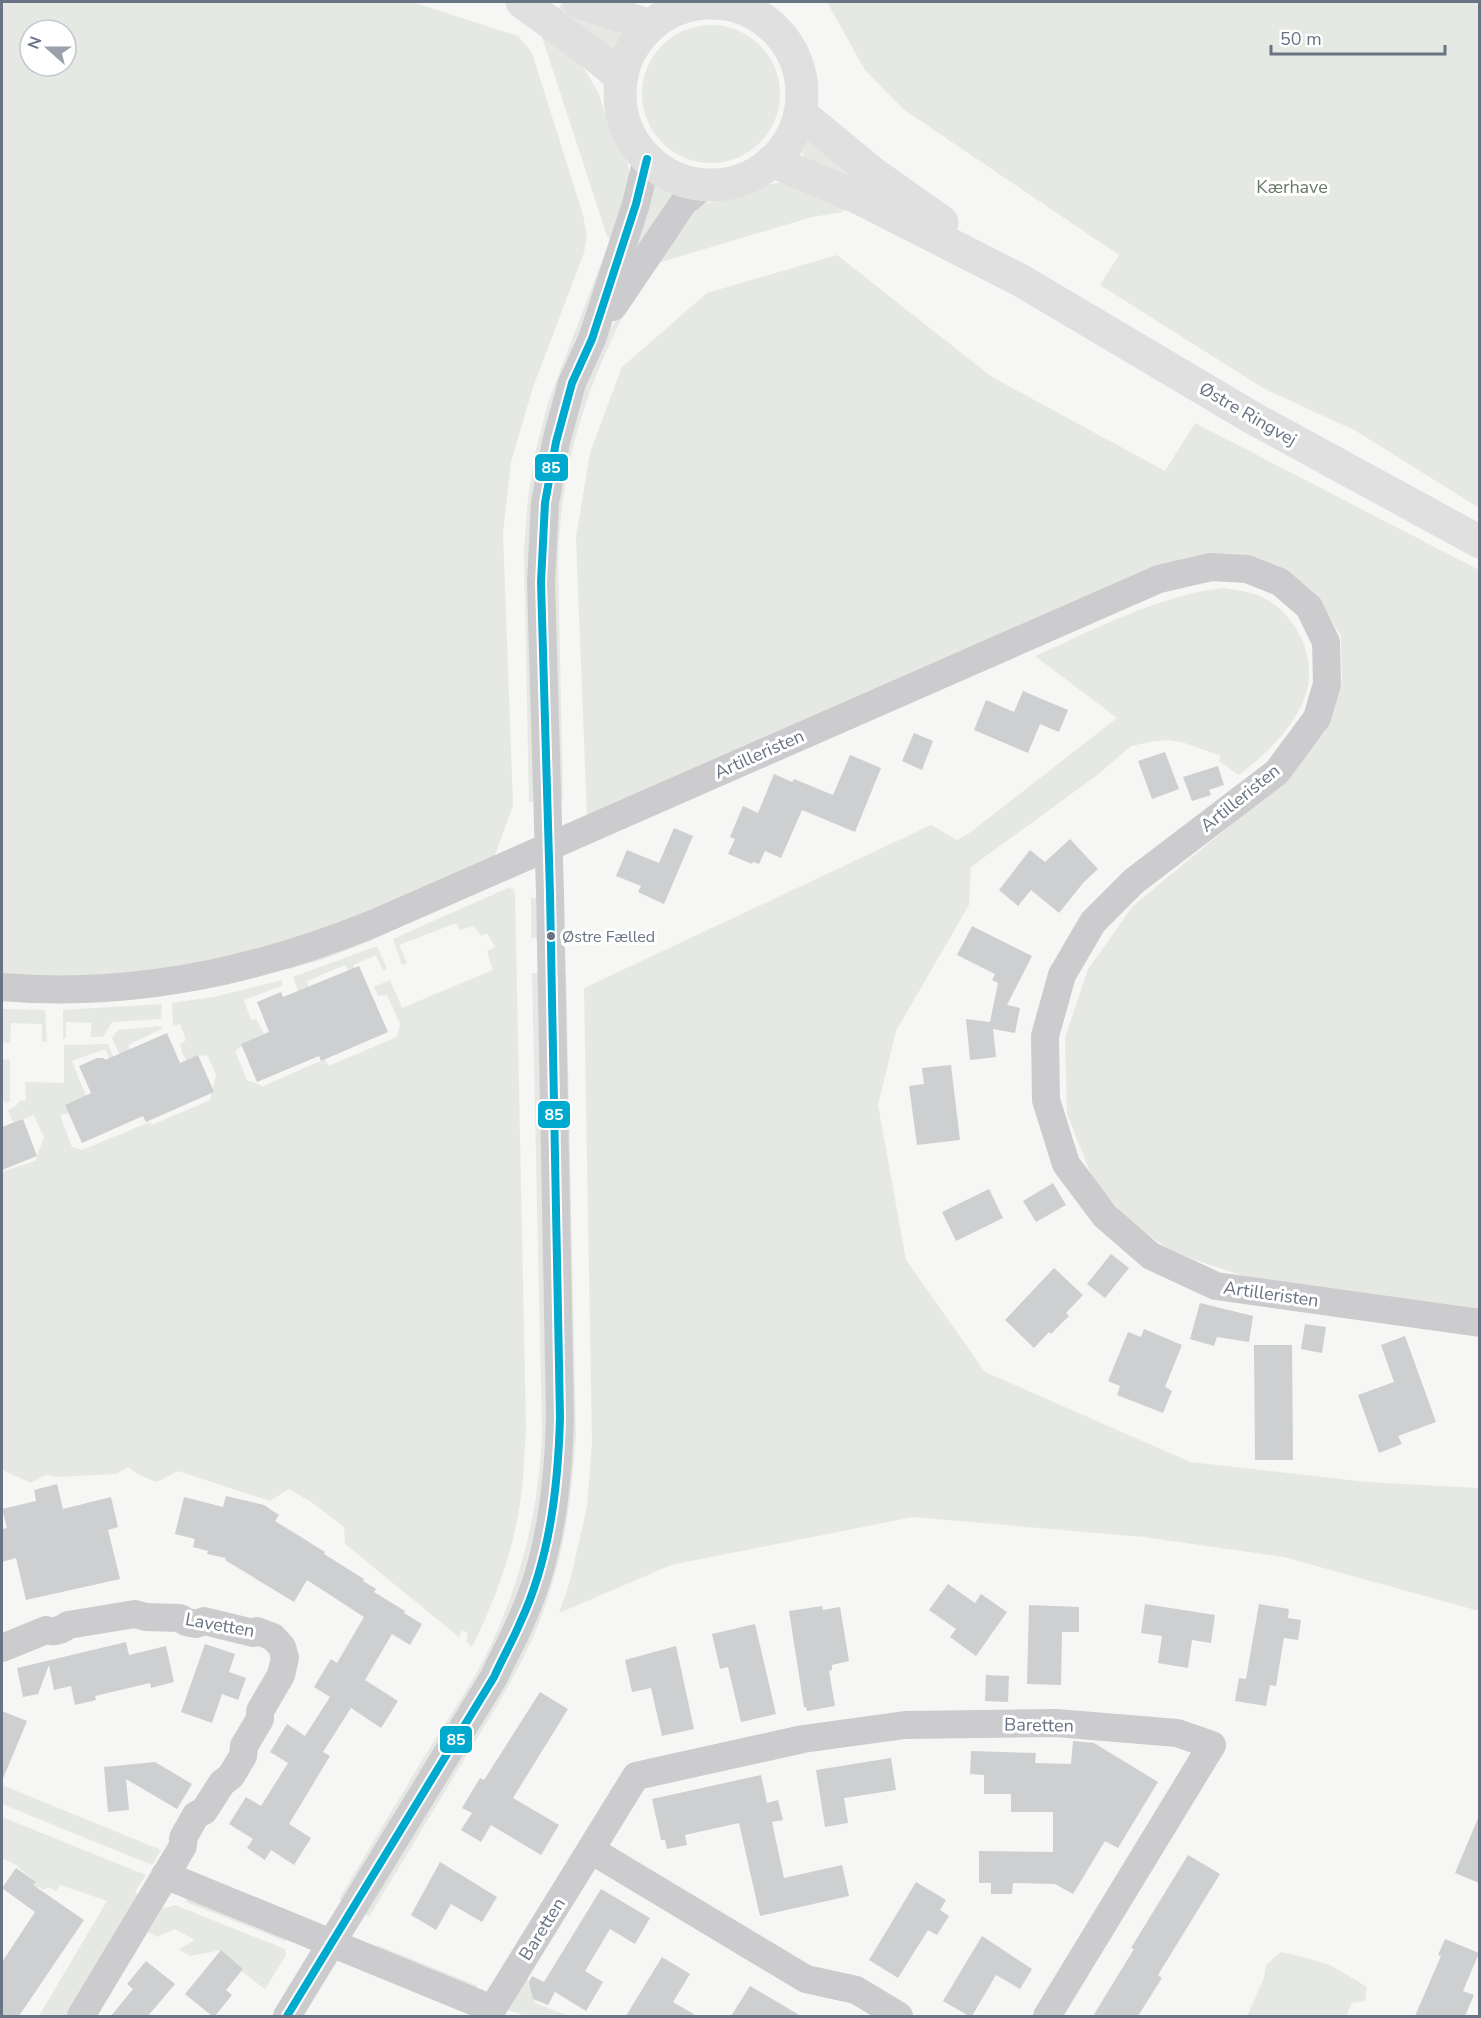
<svg xmlns="http://www.w3.org/2000/svg" width="1481" height="2018" font-family="'Nunito Sans',sans-serif">
<rect width="100%" height="100%" fill="#f6f6f5"/>
<!-- green -->
<g fill="#e5e8e3" fill-rule="evenodd">
<path d="M 2,2 L 412,2 L 518,36 L 532,53 L 583,215 L 587,236 L 584,253 L 533,387 L 511,462 L 503,533 L 513,805 L 493,861 L 289,945 L 110,978 L 2,977 ZM 30,30 L 66,30 L 66,66 L 30,66 Z"/>
<path d="M 562,2 L 622,35 L 612,52 L 556,14 Z"/>
<path d="M 827,2 L 1479,2 L 1479,508 L 1356,431 L 1263,388 L 1100,285 L 1119,255 L 903,109 L 865,70 Z"/>
<circle cx="711" cy="94" r="69"/>
<path d="M 544,33 L 579,60 L 598,92 L 609,125 L 627,162 L 631,177 L 613,241 L 607,236 L 542,37 Z"/>
<path d="M 808,140 L 863,180 L 857,189 L 804,157 L 802,152 Z"/>
<path d="M 784,182 L 849,204 L 843,212 L 812,217 L 658,263 L 700,205 L 741,196 L 771,184 Z"/>
<path d="M 654,185 L 675,196 L 640,253 L 629,248 Z"/>
<path d="M 606,250 L 611,252 L 554,401 L 533,801 L 529,802 L 524,549 L 528,499 L 534,457 L 549,400 Z"/>
<path d="M 837,255 L 992,377 L 1165,471 L 1195,423 L 1479,570 L 1479,1313 L 1249,1278 L 1172,1252 L 1127,1219 L 1092,1177 L 1067,1114 L 1065,1038 L 1088,969 L 1133,906 L 1274,789 L 1325,732 L 1342,682 L 1341,636 L 1313,591 L 1206,556 L 587,815 L 576,538 L 590,453 L 622,367 L 707,293 Z"/>
<path d="M 620,312 L 624,314 C 583,395 560,472 558,563 L 563,799 L 556,800 L 553,565 L 559,478 L 583,389 L 599,350 Z"/>
<path d="M 1223,588 C 1240,590 1260,593 1275,605 C 1302,626 1318,666 1304,699 C 1291,731 1266,754 1239,775 L 1219,761 L 1221,756 L 1185,743 L 1169,740 L 1155,741 L 1131,746 L 1096,776 L 971,867 L 969,905 L 896,1031 L 878,1105 L 906,1260 L 985,1372 L 1190,1462 L 1366,1482 L 1479,1488 L 1479,1611 L 1284,1557 L 1144,1537 L 913,1517 L 671,1565 L 559,1613 L 570,1581 L 587,1507 L 592,1443 L 584,988 L 931,825 L 957,840 L 971,832 L 1117,718 L 1035,656 C 1096,629 1156,596 1223,588 Z"/>
<path d="M 508,888 L 513,889 L 515,894 L 526,1430 C 524,1454 524,1479 520,1503 C 513,1553 494,1602 472,1647 L 466,1642 L 468,1633 L 462,1630 L 459,1637 L 345,1544 L 344,1527 L 314,1504 L 289,1489 L 270,1501 L 178,1471 L 157,1482 L 139,1475 L 128,1467 L 116,1474 L 57,1477 L 46,1475 L 31,1483 L 2,1470 L 2,1172 L 35,1161 L 44,1137 L 34,1115 L 13,1123 L 8,1110 L 17,1105 L 19,1101 L 26,1100 L 25,1082 L 64,1083 L 64,1045 L 108,1044 L 117,1065 L 113,1066 L 105,1049 L 72,1061 L 86,1096 L 65,1105 L 69,1113 L 60,1115 L 72,1147 L 82,1150 L 150,1122 L 152,1125 L 210,1100 L 216,1075 L 208,1056 L 198,1055 L 187,1061 L 181,1051 L 182,1049 L 180,1045 L 186,1040 L 180,1024 L 173,1026 L 172,1003 L 213,997 L 282,980 L 282,986 L 244,1000 L 251,1020 L 256,1019 L 264,1034 L 241,1044 L 242,1046 L 235,1051 L 247,1080 L 263,1086 L 325,1059 L 328,1066 L 397,1037 L 400,1024 L 387,995 L 378,996 L 374,987 L 390,980 L 402,1008 L 493,970 L 487,951 L 495,947 L 487,933 L 481,936 L 474,926 L 460,930 L 456,923 L 399,945 L 407,963 L 402,965 L 393,939 Z"/>
<path d="M 531,898 L 536,898 L 537,938 L 531,938 Z"/>
<path d="M 367,937 L 373,940 L 324,959 L 289,969 L 289,966 Z"/>
<path d="M 377,946 L 387,969 L 383,971 L 376,955 L 353,965 L 360,981 L 355,982 L 345,965 L 307,981 L 310,995 L 301,999 L 293,977 Z"/>
<path d="M 532,973 L 538,973 L 547,1459 L 536,1528 L 517,1598 L 486,1665 L 344,1902 L 339,1899 C 368,1851 397,1802 426,1754 C 445,1723 466,1693 483,1661 C 520,1588 540,1510 542,1429 Z"/>
<path d="M 566,973 L 576,1434 C 572,1499 563,1564 538,1625 C 520,1670 493,1712 468,1753 C 435,1808 402,1862 369,1917 L 364,1913 L 546,1584 L 561,974 Z"/>
<path d="M 162,1004 L 161,1019 L 112,1022 L 103,1037 L 91,1037 L 91,1023 L 66,1022 L 66,1038 L 63,1039 L 63,1010 Z"/>
<path d="M 2,1009 L 45,1010 L 47,1042 L 42,1042 L 42,1024 L 11,1023 L 10,1043 L 2,1042 Z"/>
<path d="M 162,1026 L 162,1029 L 128,1045 L 134,1061 L 122,1060 L 112,1038 L 118,1030 Z"/>
<path d="M 2,1059 L 10,1060 L 10,1101 L 5,1104 L 2,1096 Z"/>
<path d="M 2,1785 L 161,1850 L 152,1865 L 2,1804 Z"/>
<path d="M 2,1817 L 146,1875 L 135,1892 L 140,1897 L 69,2016 L 39,2016 L 107,1901 L 60,1885 L 56,1891 L 48,1887 L 43,1890 L 38,1886 L 27,1904 L 22,1902 L 36,1882 L 16,1865 L 2,1858 Z"/>
<path d="M 187,1899 L 287,1937 L 285,1941 L 186,1902 Z"/>
<path d="M 175,1905 L 285,1949 L 286,1955 L 265,1989 L 241,1971 L 243,1969 L 221,1950 L 190,1956 L 179,1949 L 195,1940 L 175,1929 L 157,1937 L 148,1932 L 162,1909 Z"/>
<path d="M 377,1945 L 478,1986 L 472,1989 L 376,1951 Z"/>
<path d="M 1281,1952 L 1307,1958 L 1332,1966 L 1367,1987 L 1365,2001 L 1352,2003 L 1346,2016 L 1247,2016 L 1264,1978 L 1266,1965 Z"/>
<path d="M 526,1978 L 529,1980 L 535,2003 L 569,2016 L 526,2016 L 506,2009 Z"/>
</g>
<!-- building -->
<g fill="#cecfd0">
<path d="M 1023,691 L 1068,710 L 1059,732 L 1040,724 L 1028,753 L 974,730 L 986,700 L 1014,712 Z"/>
<path d="M 914,733 L 933,741 L 922,770 L 902,761 Z"/>
<path d="M 1165,752 L 1179,789 L 1152,799 L 1138,761 Z"/>
<path d="M 850,755 L 881,768 L 855,832 L 802,810 L 781,858 L 765,851 L 759,864 L 753,862 L 752,864 L 728,854 L 735,839 L 730,837 L 743,806 L 758,813 L 774,774 L 792,782 L 794,779 L 833,795 Z"/>
<path d="M 1218,766 L 1224,785 L 1209,790 L 1211,795 L 1192,801 L 1183,777 Z"/>
<path d="M 674,828 L 693,836 L 664,904 L 638,892 L 641,886 L 616,876 L 627,850 L 659,863 Z"/>
<path d="M 1070,839 L 1098,869 L 1083,883 L 1059,913 L 1031,890 L 1018,906 L 999,890 L 1030,850 L 1045,862 Z"/>
<path d="M 972,926 L 1032,956 L 1007,1005 L 1020,1008 L 1015,1033 L 993,1029 L 996,1057 L 970,1060 L 966,1019 L 990,1022 L 998,983 L 992,980 L 995,974 L 957,955 Z"/>
<path d="M 359,966 L 388,1032 L 321,1061 L 319,1056 L 257,1082 L 241,1044 L 269,1032 L 257,1002 L 281,992 L 283,997 Z"/>
<path d="M 167,1033 L 180,1063 L 198,1055 L 214,1092 L 146,1122 L 143,1116 L 82,1143 L 65,1105 L 91,1093 L 79,1066 L 97,1058 L 104,1058 L 105,1060 Z"/>
<path d="M 951,1065 L 960,1140 L 917,1145 L 909,1086 L 924,1084 L 922,1068 Z"/>
<path d="M 23,1119 L 37,1156 L 2,1170 L 2,1127 Z"/>
<path d="M 1053,1183 L 1066,1205 L 1036,1222 L 1023,1201 Z"/>
<path d="M 989,1189 L 1003,1218 L 956,1241 L 942,1212 Z"/>
<path d="M 1111,1254 L 1129,1268 L 1105,1298 L 1087,1284 Z"/>
<path d="M 1054,1268 L 1083,1295 L 1066,1313 L 1069,1316 L 1051,1334 L 1049,1332 L 1034,1348 L 1005,1320 Z"/>
<path d="M 1200,1303 L 1253,1316 L 1249,1342 L 1217,1337 L 1214,1346 L 1190,1339 Z"/>
<path d="M 1305,1324 L 1326,1327 L 1322,1353 L 1301,1349 Z"/>
<path d="M 1144,1329 L 1182,1345 L 1165,1387 L 1172,1391 L 1163,1413 L 1117,1395 L 1120,1386 L 1108,1381 L 1128,1332 L 1141,1337 Z"/>
<path d="M 1405,1336 L 1436,1422 L 1398,1436 L 1402,1444 L 1379,1453 L 1358,1395 L 1394,1382 L 1381,1345 Z"/>
<path d="M 1254,1345 L 1292,1345 L 1293,1460 L 1255,1460 Z"/>
<path d="M 57,1484 L 63,1509 L 111,1497 L 118,1527 L 108,1530 L 120,1579 L 26,1600 L 16,1558 L 2,1562 L 2,1529 L 7,1528 L 2,1509 L 36,1501 L 34,1490 Z"/>
<path d="M 226,1496 L 264,1505 L 279,1515 L 275,1521 L 325,1552 L 324,1554 L 364,1579 L 363,1581 L 376,1589 L 374,1592 L 405,1611 L 404,1613 L 422,1624 L 410,1645 L 392,1634 L 365,1680 L 398,1701 L 381,1728 L 351,1708 L 323,1752 L 330,1756 L 289,1824 L 311,1838 L 294,1865 L 271,1850 L 265,1860 L 247,1848 L 253,1839 L 229,1824 L 246,1797 L 261,1806 L 288,1763 L 270,1752 L 287,1724 L 305,1736 L 330,1697 L 314,1687 L 331,1659 L 337,1663 L 364,1617 L 307,1580 L 294,1602 L 225,1560 L 226,1558 L 207,1554 L 208,1551 L 193,1547 L 195,1539 L 175,1534 L 184,1497 L 223,1507 Z"/>
<path d="M 948,1584 L 975,1603 L 981,1594 L 1007,1612 L 976,1656 L 950,1637 L 956,1629 L 929,1610 Z"/>
<path d="M 1145,1604 L 1215,1615 L 1211,1643 L 1192,1640 L 1188,1668 L 1158,1663 L 1162,1636 L 1141,1633 Z"/>
<path d="M 1259,1604 L 1289,1609 L 1288,1618 L 1301,1620 L 1298,1640 L 1284,1638 L 1276,1686 L 1270,1685 L 1266,1706 L 1235,1701 L 1239,1678 L 1246,1679 Z"/>
<path d="M 1029,1605 L 1079,1607 L 1079,1632 L 1062,1632 L 1061,1685 L 1027,1684 Z"/>
<path d="M 822,1606 L 823,1610 L 840,1607 L 849,1661 L 832,1665 L 832,1670 L 829,1671 L 835,1706 L 807,1711 L 806,1707 L 804,1707 L 789,1611 Z"/>
<path d="M 755,1624 L 776,1714 L 741,1722 L 728,1667 L 720,1669 L 712,1634 Z"/>
<path d="M 126,1642 L 129,1655 L 166,1646 L 174,1682 L 151,1688 L 150,1683 L 95,1696 L 96,1700 L 75,1705 L 71,1686 L 54,1690 L 49,1665 L 38,1694 L 23,1697 L 17,1668 Z"/>
<path d="M 205,1644 L 235,1654 L 229,1672 L 246,1678 L 238,1700 L 222,1694 L 212,1723 L 181,1712 Z"/>
<path d="M 676,1646 L 694,1729 L 662,1736 L 651,1688 L 632,1692 L 625,1660 Z"/>
<path d="M 986,1675 L 1009,1676 L 1008,1702 L 985,1701 Z"/>
<path d="M 540,1692 L 568,1709 L 513,1798 L 559,1825 L 541,1855 L 491,1825 L 481,1842 L 461,1830 L 472,1813 L 462,1808 L 480,1778 L 484,1780 Z"/>
<path d="M 2,1711 L 27,1721 L 2,1781 Z"/>
<path d="M 1073,1741 L 1094,1743 L 1158,1782 L 1118,1848 L 1105,1841 L 1073,1894 L 1055,1884 L 1013,1883 L 1012,1894 L 991,1894 L 991,1883 L 979,1883 L 979,1851 L 1053,1852 L 1053,1812 L 1011,1812 L 1011,1794 L 984,1794 L 984,1775 L 970,1774 L 971,1751 L 1036,1753 L 1035,1763 L 1071,1764 Z"/>
<path d="M 891,1758 L 896,1790 L 844,1798 L 848,1823 L 825,1827 L 816,1770 Z"/>
<path d="M 155,1762 L 192,1784 L 177,1809 L 126,1779 L 129,1810 L 108,1812 L 104,1767 Z"/>
<path d="M 761,1775 L 767,1803 L 778,1800 L 783,1820 L 772,1822 L 784,1878 L 842,1865 L 849,1896 L 760,1916 L 739,1823 L 685,1835 L 687,1845 L 667,1849 L 665,1840 L 661,1840 L 652,1799 Z"/>
<path d="M 1479,1816 L 1479,1883 L 1455,1873 Z"/>
<path d="M 1188,1855 L 1220,1874 L 1158,1975 L 1162,1978 L 1138,2016 L 1093,2016 L 1134,1949 L 1131,1948 Z"/>
<path d="M 440,1862 L 497,1897 L 482,1922 L 451,1904 L 436,1930 L 411,1915 Z"/>
<path d="M 16,1868 L 36,1882 L 33,1885 L 84,1920 L 19,2016 L 2,2016 L 2,1962 L 35,1912 L 2,1888 Z"/>
<path d="M 916,1882 L 946,1900 L 940,1910 L 949,1916 L 937,1935 L 928,1930 L 898,1978 L 869,1960 Z"/>
<path d="M 601,1889 L 650,1918 L 635,1944 L 610,1929 L 585,1971 L 603,1982 L 586,2011 L 555,1992 L 548,2005 L 533,1999 L 529,1982 L 532,1976 L 544,1982 Z"/>
<path d="M 982,1936 L 1032,1969 L 1020,1989 L 996,1975 L 972,2016 L 969,2016 L 943,2001 Z"/>
<path d="M 1445,1939 L 1479,1953 L 1463,1991 L 1474,1995 L 1465,2016 L 1415,2016 L 1441,1956 L 1438,1955 Z"/>
<path d="M 221,1950 L 243,1969 L 226,1990 L 232,1995 L 215,2016 L 212,2016 L 185,1994 Z"/>
<path d="M 662,1957 L 690,1974 L 673,2002 L 697,2016 L 626,2016 Z"/>
<path d="M 146,1961 L 175,1984 L 148,2016 L 111,2016 L 133,1989 L 127,1984 Z"/>
<path d="M 750,1986 L 801,2016 L 731,2016 Z"/>
</g>
<g fill="none" stroke-linecap="round" stroke-linejoin="round">
<!-- minor -->
<g stroke="#ccccce" stroke-width="28">
<path d="M 613,307 L 684,202 L 705,185"/>
<path d="M 2,987 C 131,998 255,972 375,923 L 1159,579 L 1211,567 L 1247,569 L 1280,582 L 1309,607 L 1326,642 L 1327,684 L 1317,718 L 1277,772 L 1134,881 L 1093,922 L 1062,975 L 1045,1036 L 1046,1100 L 1066,1164 L 1105,1216 L 1151,1256 L 1216,1286 L 1480,1323"/>
<path d="M 2,1648 L 46,1630 C 54,1633 62,1630 68,1625 L 135,1614 L 146,1617 L 180,1618 L 186,1622 L 196,1624 L 204,1621 L 253,1633 L 257,1631 L 273,1637 L 282,1647 L 285,1658 L 281,1675 L 260,1711 L 260,1719 L 244,1746 L 243,1756 L 231,1776 L 222,1783 L 204,1811 L 196,1815 L 183,1838 L 183,1846 L 81,2016"/>
<path d="M 591,1850 L 806,1979 L 856,1990 L 899,2016"/>
<path d="M 165,1875 L 492,2009"/>
<path d="M 287,2016 L 494,1677 C 502,1659 512,1642 520,1623 C 550,1559 558,1487 560,1418 L 550,894 L 541,582 L 545,503 L 556,442 L 572,383 L 592,339 L 636,204 L 647,159"/>
<path d="M 488,2016 L 636,1776 L 803,1739 L 905,1725 L 1056,1723 L 1177,1733 L 1212,1745 L 1047,2016"/>
</g>
<!-- major -->
<g stroke="#e0e0e1" stroke-width="33">
<path d="M 522,2 L 597,57 L 621,77"/>
<path d="M 579,2 L 650,26"/>
<circle cx="711" cy="94" r="91"/>
<path d="M 800,113 L 874,174 L 942,222"/>
<path d="M 772,161 L 859,198 L 1020,280 L 1251,417 L 1480,542"/>
</g>
<defs>
<path id="bus-1" d="M 287,2016 L 494,1677 C 502,1659 512,1642 520,1623 C 550,1559 558,1487 560,1418 L 550,894 L 541,582 L 545,503 L 556,442 L 572,383 L 592,339 L 636,204 L 647,159"/>
</defs>
<!-- bus-1 casing -->
<use href="#bus-1" stroke="#fff" stroke-width="12"/>
<!-- bus-1 -->
<use href="#bus-1" stroke="#00a9ce" stroke-width="8"/>
</g>
<!-- markers -->
<circle fill="#687383" stroke="#fff" stroke-width="2" cx="551" cy="936" r="5"/>
<g text-anchor="middle" stroke-width="6" stroke-linejoin="round" paint-order="stroke">
<!-- bus labels -->
<g font-size="16" fill="#687383" stroke="#fff" text-anchor="start">
<text x="562" y="942">Østre Fælled</text>
</g>
<!-- park labels -->
<g font-size="18" fill="#687a66" stroke="#fff">
<text x="1292" y="193">Kærhave</text>
</g>
<!-- street labels -->
<g font-size="18" fill="#687383" stroke="#fff">
<text transform="translate(1248 414) rotate(30)" y="6">Østre Ringvej</text>
<text transform="translate(759 754) rotate(-24)" y="6">Artilleristen</text>
<text transform="translate(1240 798) rotate(-39)" y="6">Artilleristen</text>
<text transform="translate(1271 1294) rotate(8)" y="6">Artilleristen</text>
<text transform="translate(220 1625) rotate(10)" y="6">Lavetten</text>
<text transform="translate(1039 1725) rotate(1)" y="6">Baretten</text>
<text transform="translate(542 1929) rotate(-58)" y="6">Baretten</text>
</g>
</g>
<g stroke="#fff" stroke-width="2">
<rect x="534" y="453" width="35" height="29" rx="6" fill="#00a9ce"/>
<rect x="537" y="1100" width="34" height="29" rx="6" fill="#00a9ce"/>
<rect x="439" y="1725" width="34" height="29" rx="6" fill="#00a9ce"/>
</g>
<g font-size="16" text-anchor="middle" font-weight="bold" fill="#fff">
<text x="551" y="473">85</text>
<text x="554" y="1120">85</text>
<text x="456" y="1745">85</text>
</g>
<!-- border -->
<rect width="1481" height="2018" fill="none" stroke="#687383" stroke-width="6"/>
<!-- north arrow -->
<g transform="translate(48 48) rotate(291)"><circle r="28" fill="#ffffff" stroke="#c3c7cd" stroke-width="1.5"/>
<path d="M0-4.5L10 22L0 15L-10 22Z" fill="#9aa1ab"/>
<text y="-9" font-size="16" font-weight="bold" text-anchor="middle" fill="#687383">N</text>
</g>
<!-- scale -->
<path d="M1271 45v9h174v-9" fill="none" stroke="#687383" stroke-width="3"/>
<text x="1280" y="45" font-size="18" fill="#687383" stroke="#ffffff" stroke-width="4.5" paint-order="stroke">50 m</text>
</svg>
